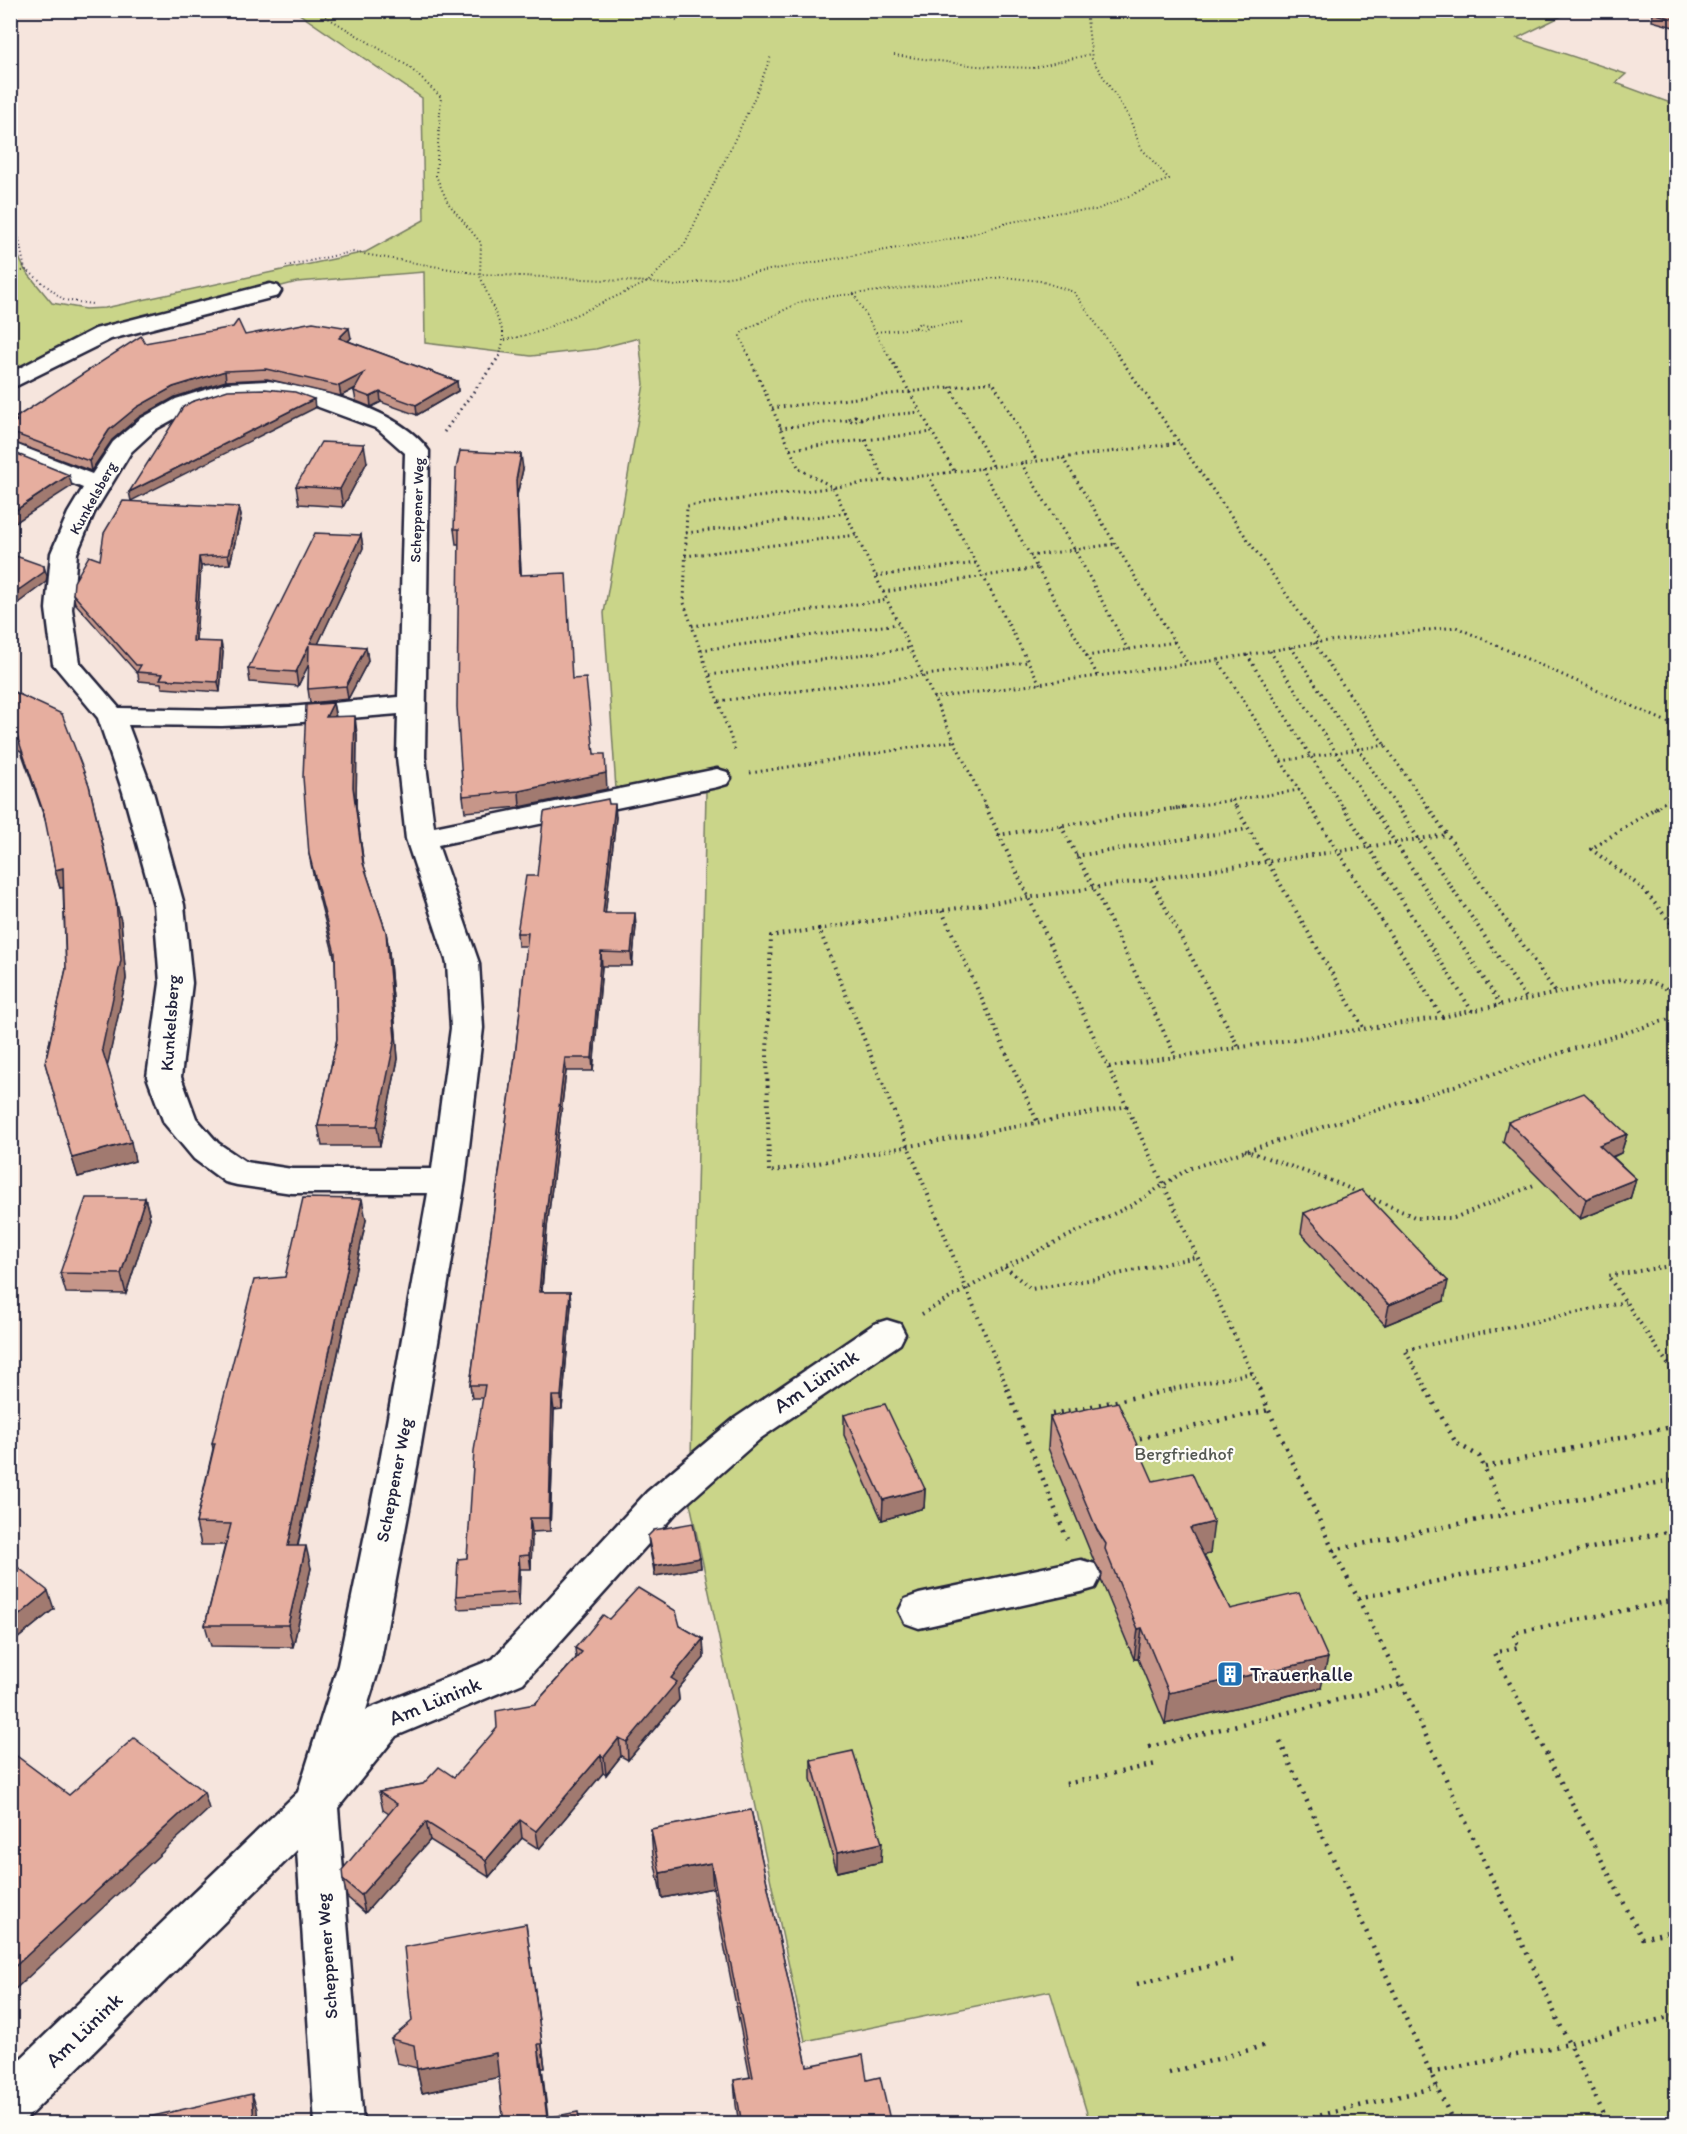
<svg xmlns="http://www.w3.org/2000/svg" width="1687" height="2134" font-family="Itim,sans-serif">
<rect width="100%" height="100%" fill="#f6e5dd"/>
<filter id="ink" filterUnits="userSpaceOnUse"><feTurbulence type="fractalNoise" baseFrequency=".0167" numOctaves="2"/><feDisplacementMap in="SourceGraphic" scale="12" xChannelSelector="R" yChannelSelector="G"/><feConvolveMatrix kernelMatrix="1 2 1 2 8 2 1 2 1" color-interpolation-filters="sRGB"/></filter>
<g filter="url(#ink)">
<!-- green -->
<path fill="#cad589" stroke="#767c62" stroke-width="1.5" d="M 295,11 L 1572,11 L 1517,38 L 1626,74 L 1616,83 L 1676,105 L 1676,2123 L 1090,2123 L 1050,1991 L 805,2041 L 690,1503 L 706,792 L 616,789 L 604,613 L 644,384 L 639,338 L 596,349 L 531,356 L 425,343 L 424,272 L 297,282 L 97,334 L 11,372 L 10,239 L 25,270 L 52,303 L 85,309 L 105,308 L 366,252 L 424,220 L 422,98 Z"/>
<g fill="none" stroke-linecap="round" stroke-linejoin="round">
<defs>
<g id="minor">
<path d="M 270,284 L 278,286 L 281,291 L 278,296 L 111,339 L 10,389 L 10,373 L 95,329 Z"/>
<path d="M 267,381 C 315,387 401,410 429,451 L 425,757 L 434,827 L 717,769 L 727,772 L 731,778 L 727,784 L 717,787 L 438,845 L 479,963 L 483,1028 L 465,1181 L 419,1456 L 380,1665 L 366,1710 L 493,1659 L 647,1492 L 735,1418 L 874,1324 L 887,1320 L 900,1324 L 905,1334 L 900,1344 L 761,1438 L 675,1514 L 523,1683 L 396,1736 L 338,1808 L 363,2124 L 315,2124 L 297,1850 L 27,2118 L 10,2124 L 10,2069 L 298,1792 L 338,1665 L 381,1456 L 428,1193 L 292,1193 L 237,1185 L 225,1182 L 194,1159 L 164,1123 L 147,1077 L 160,983 L 154,905 L 123,792 L 98,718 L 53,664 L 46,609 L 51,553 L 68,513 L 83,488 L 10,458 L 10,442 L 92,474 L 113,442 L 140,419 L 176,399 L 227,383 ZM 267,395 L 297,399 L 378,429 L 405,453 L 398,697 L 290,707 L 222,710 L 119,708 L 80,663 L 72,609 L 77,553 L 94,513 L 131,452 L 156,429 L 192,409 L 229,397 ZM 398,714 L 397,757 L 406,839 L 447,963 L 451,1028 L 432,1169 L 292,1169 L 246,1162 L 218,1143 L 196,1118 L 181,1077 L 192,983 L 184,905 L 153,792 L 128,725 L 222,726 L 290,723 Z"/>
<path d="M 1081,1560 L 1095,1564 L 1101,1576 L 1095,1588 L 1081,1592 L 919,1628 L 905,1623 L 899,1611 L 905,1599 L 919,1594 Z"/>
</g>
</defs>
<!-- minor casing -->
<use href="#minor" stroke="#22223b" stroke-width="5"/>
<!-- path-far3 -->
<g stroke="#22223b" stroke-width="2" stroke-dasharray="1 3" stroke-linecap="butt">
<path d="M 315,10 L 408,66 L 441,97 L 436,176 L 448,203 L 481,243 L 480,276 L 503,332 L 503,342 L 500,355"/>
<path d="M 654,10 L 679,21"/>
<path d="M 894,55 L 977,66 L 1033,68 L 1091,54"/>
<path d="M 10,195 L 25,270"/>
<path d="M 286,266 L 352,252 L 479,274 L 648,282 L 676,286 L 962,237 L 1007,223 L 1061,212 L 1096,210 L 1169,179 L 1141,148 L 1129,117 L 1092,59 L 1086,10"/>
<path d="M 10,273 L 27,270 L 64,300 L 92,304"/>
<path d="M 854,294 L 888,355"/>
<path d="M 915,328 L 925,330 L 930,326"/>
<path d="M 876,332 L 915,328 L 919,323 L 931,326 L 963,322"/>
<path d="M 505,340 L 538,332 L 648,282 L 685,244 L 755,97 L 771,56"/>
<path d="M 748,355 L 740,336 L 743,331 L 800,302 L 817,298 L 1004,277 L 1040,281 L 1074,292 L 1118,355"/>
</g>
<!-- path-far2 -->
<g stroke="#22223b" stroke-width="3" stroke-dasharray="1.5 4" stroke-linecap="butt">
<path d="M 748,354 L 799,469 L 833,487 L 987,809"/>
<path d="M 888,354 L 954,471"/>
<path d="M 1117,354 L 1320,642 L 1456,627 L 1676,726"/>
<path d="M 950,387 L 993,466"/>
<path d="M 772,408 L 993,382 L 1037,461"/>
<path d="M 855,416 L 861,419 L 853,422 L 848,419 Z"/>
<path d="M 860,418 L 921,412"/>
<path d="M 780,428 L 849,420"/>
<path d="M 444,432 L 501,354"/>
<path d="M 865,440 L 885,480"/>
<path d="M 790,449 L 932,432"/>
<path d="M 1063,458 L 1188,664"/>
<path d="M 1021,463 L 1075,550 L 1128,650"/>
<path d="M 981,468 L 1098,676"/>
<path d="M 928,475 L 976,563"/>
<path d="M 686,533 L 846,513"/>
<path d="M 685,556 L 856,535"/>
<path d="M 1030,556 L 1115,544"/>
<path d="M 876,576 L 976,563 L 1040,684"/>
<path d="M 883,592 L 1037,568"/>
<path d="M 692,626 L 888,600"/>
<path d="M 1314,643 L 1429,809"/>
<path d="M 1291,647 L 1398,809"/>
<path d="M 701,650 L 898,624"/>
<path d="M 1270,651 L 1373,809"/>
<path d="M 1247,655 L 1344,809"/>
<path d="M 1086,656 L 1175,642"/>
<path d="M 710,675 L 910,648"/>
<path d="M 933,698 L 1218,660"/>
<path d="M 719,701 L 1028,662"/>
<path d="M 735,750 L 684,603 L 687,506 L 1179,443"/>
<path d="M 1281,761 L 1386,745"/>
<path d="M 750,773 L 954,741"/>
<path d="M 1232,800 L 1237,809"/>
<path d="M 1173,809 L 1300,790"/>
<path d="M 1311,809 L 1218,660 L 1320,642"/>
<path d="M 1654,809 L 1676,795"/>
</g>
<!-- path-far1 -->
<g stroke="#22223b" stroke-width="4" stroke-dasharray="1.5 4.5" stroke-linecap="butt">
<path d="M 986,807 L 1260,1390"/>
<path d="M 1236,807 L 1364,1029"/>
<path d="M 1343,807 L 1472,1011"/>
<path d="M 1372,807 L 1501,1005"/>
<path d="M 1397,807 L 1527,999"/>
<path d="M 1428,807 L 1556,993"/>
<path d="M 1657,807 L 1591,849 L 1642,888 L 1676,929"/>
<path d="M 1061,826 L 1094,888 L 1176,1057"/>
<path d="M 998,835 L 1184,807"/>
<path d="M 1076,856 L 1247,829"/>
<path d="M 1151,880 L 1239,1048"/>
<path d="M 942,911 L 1038,1123"/>
<path d="M 819,929 L 771,936 L 767,1054 L 769,1172 L 1128,1106"/>
<path d="M 1442,1017 L 1620,980 L 1650,982 L 1664,987 L 1676,997"/>
<path d="M 1109,1067 L 1442,1017 L 1310,807"/>
<path d="M 1245,1150 L 1337,1183 L 1417,1218 L 1454,1218 L 1534,1185"/>
<path d="M 1676,1265 L 1608,1276 L 1676,1376"/>
<path d="M 1005,1267 L 1031,1289 L 1095,1279 L 1196,1257"/>
<path d="M 922,1314 L 1005,1267 L 1134,1204 L 1188,1169 L 1676,1017"/>
<path d="M 1008,1390 L 819,929 L 1446,835"/>
<path d="M 1168,1390 L 1252,1373"/>
<path d="M 1427,1390 L 1405,1350 L 1625,1302"/>
</g>
<!-- path -->
<g stroke="#22223b" stroke-width="4.5" stroke-dasharray="2 6" stroke-linecap="butt">
<path d="M 1007,1389 L 1067,1539"/>
<path d="M 1259,1389 L 1333,1550 L 1402,1684 L 1569,2044 L 1609,2124"/>
<path d="M 1426,1389 L 1456,1443 L 1479,1456 L 1506,1514"/>
<path d="M 1052,1414 L 1176,1389"/>
<path d="M 1132,1440 L 1269,1410"/>
<path d="M 1485,1467 L 1676,1426"/>
<path d="M 1333,1550 L 1676,1479"/>
<path d="M 1358,1598 L 1676,1530"/>
<path d="M 1676,1600 L 1513,1633 L 1519,1647 L 1494,1653 L 1642,1938 L 1676,1930"/>
<path d="M 1280,1742 L 1454,2124"/>
<path d="M 1149,1747 L 1402,1684"/>
<path d="M 1066,1784 L 1156,1764"/>
<path d="M 1137,1984 L 1233,1960"/>
<path d="M 1169,2073 L 1266,2045"/>
<path d="M 1430,2073 L 1569,2044 L 1676,2015"/>
<path d="M 1297,2121 L 1438,2087"/>
</g>
<!-- minor -->
<use href="#minor" fill="#fdfcf7" fill-rule="evenodd"/>
</g>
<!-- wall -->
<g fill="#c69689" stroke="#22223b" stroke-width="1.5">
<path d="M 1677,10 L 1677,28 L 1652,21 L 1653,13 Z"/>
<path d="M 245,335 L 351,338 L 348,341 L 457,381 L 458,391 L 417,415 L 381,402 L 371,407 L 356,401 L 354,391 L 356,388 L 341,396 L 267,379 L 226,381 L 175,397 L 139,417 L 112,440 L 91,471 L 10,441 L 10,425 L 16,422 L 15,418 L 145,343 Z"/>
<path d="M 367,462 L 343,507 L 299,504 L 296,486 Z"/>
<path d="M 523,469 L 517,495 L 521,575 L 572,679 L 594,754 L 607,789 L 520,807 L 465,812 L 463,796 L 459,544 L 456,544 L 454,529 Z"/>
<path d="M 239,507 L 241,516 L 230,564 L 201,566 L 196,641 L 223,652 L 220,692 L 162,688 L 161,683 L 139,681 L 138,674 L 75,603 L 73,594 L 100,560 Z"/>
<path d="M 361,535 L 363,548 L 318,644 L 366,647 L 368,661 L 348,699 L 310,703 L 308,689 L 309,664 L 298,686 L 250,682 L 248,669 Z"/>
<path d="M 10,690 L 121,921 L 126,979 L 107,1066 L 135,1161 L 78,1177 L 45,1063 L 66,969 L 63,887 L 60,888 L 55,870 L 47,825 L 21,751 L 10,745 Z"/>
<path d="M 333,703 L 336,717 L 357,734 L 356,806 L 364,866 L 386,932 L 389,951 L 398,1059 L 380,1146 L 322,1146 L 318,1126 L 337,1039 L 335,960 L 313,874 L 309,854 Z"/>
<path d="M 609,804 L 616,817 L 605,913 L 636,926 L 632,966 L 602,966 L 593,1071 L 566,1071 L 547,1228 L 542,1292 L 570,1292 L 571,1305 L 562,1409 L 554,1410 L 550,1531 L 532,1532 L 531,1569 L 520,1569 L 519,1606 L 458,1609 L 456,1596 L 467,1558 L 483,1398 L 472,1398 L 470,1385 L 515,1057 L 527,946 L 518,946 L 517,933 L 537,876 Z"/>
<path d="M 1508,1122 L 1627,1134 L 1621,1153 L 1613,1157 L 1636,1179 L 1630,1199 L 1580,1219 L 1503,1142 Z"/>
<path d="M 145,1198 L 150,1218 L 126,1294 L 66,1293 L 60,1273 Z"/>
<path d="M 1304,1213 L 1444,1301 L 1385,1325 L 1301,1233 Z"/>
<path d="M 366,1220 L 298,1546 L 311,1568 L 293,1647 L 211,1646 L 205,1625 L 225,1545 L 201,1545 L 196,1523 L 213,1449 L 212,1443 L 285,1277 Z"/>
<path d="M 844,1415 L 925,1489 L 924,1508 L 882,1520 L 844,1435 Z"/>
<path d="M 1050,1417 L 1153,1481 L 1210,1554 L 1204,1555 L 1230,1609 L 1321,1688 L 1165,1724 L 1138,1659 L 1134,1659 L 1101,1580 L 1102,1574 L 1094,1561 L 1048,1448 Z"/>
<path d="M 648,1536 L 700,1558 L 701,1568 L 655,1576 L 649,1546 Z"/>
<path d="M 10,1561 L 54,1609 L 17,1639 L 10,1634 Z"/>
<path d="M 609,1619 L 680,1626 L 703,1639 L 704,1658 L 678,1689 L 679,1700 L 628,1760 L 621,1756 L 606,1775 L 603,1773 L 539,1849 L 522,1838 L 489,1877 L 430,1840 L 365,1913 L 347,1897 L 343,1880 L 389,1814 L 383,1810 L 379,1792 L 423,1784 L 454,1777 L 535,1704 L 576,1658 L 575,1648 Z"/>
<path d="M 811,1760 L 881,1862 L 837,1872 L 811,1779 Z"/>
<path d="M 751,1810 L 807,2066 L 867,2080 L 891,2124 L 739,2124 L 736,2105 L 734,2080 L 750,2077 L 713,1888 L 662,1898 L 653,1855 L 651,1829 Z"/>
<path d="M 529,1948 L 545,2068 L 542,2068 L 548,2118 L 504,2124 L 499,2077 L 422,2093 L 417,2068 L 397,2063 L 391,2039 Z"/>
</g>
<!-- shaded-wall -->
<g fill="#a17a6f" stroke="#22223b" stroke-width="1.5">
<path d="M 349,328 L 351,338 L 341,348 L 339,338 Z"/>
<path d="M 225,371 L 226,381 L 175,397 L 139,417 L 112,440 L 91,471 L 89,461 L 109,430 L 137,407 L 173,387 Z"/>
<path d="M 364,373 L 365,383 L 341,396 L 339,386 Z"/>
<path d="M 457,381 L 458,391 L 417,415 L 416,405 Z"/>
<path d="M 380,392 L 381,402 L 371,407 L 370,397 Z"/>
<path d="M 314,399 L 315,408 L 131,501 L 129,492 Z"/>
<path d="M 364,444 L 367,462 L 343,507 L 340,489 Z"/>
<path d="M 521,454 L 523,469 L 517,495 L 522,590 L 516,480 Z"/>
<path d="M 69,475 L 72,486 L 10,526 L 10,514 Z"/>
<path d="M 239,507 L 241,516 L 230,564 L 228,555 Z"/>
<path d="M 361,535 L 363,548 L 312,657 L 310,643 Z"/>
<path d="M 199,557 L 201,566 L 195,650 L 193,641 Z"/>
<path d="M 44,566 L 47,576 L 46,582 L 10,609 L 10,596 Z"/>
<path d="M 221,642 L 223,652 L 220,692 L 218,682 Z"/>
<path d="M 309,645 L 312,658 L 298,686 L 296,672 Z"/>
<path d="M 366,647 L 368,661 L 348,699 L 346,686 Z"/>
<path d="M 333,703 L 336,721 L 326,717 Z"/>
<path d="M 355,716 L 357,734 L 356,806 L 366,882 L 353,787 Z"/>
<path d="M 606,773 L 607,789 L 520,807 L 519,791 Z"/>
<path d="M 89,785 L 121,921 L 126,979 L 107,1068 L 102,1049 Z"/>
<path d="M 615,804 L 616,817 L 604,926 L 603,913 Z"/>
<path d="M 63,868 L 67,887 L 60,888 L 55,870 Z"/>
<path d="M 635,913 L 636,926 L 632,966 L 631,953 Z"/>
<path d="M 386,932 L 389,951 L 398,1059 L 380,1146 L 377,1126 Z"/>
<path d="M 601,952 L 602,966 L 593,1071 L 592,1058 Z"/>
<path d="M 565,1058 L 566,1071 L 547,1228 L 540,1305 L 539,1292 L 546,1214 Z"/>
<path d="M 1627,1134 L 1621,1153 L 1594,1164 L 1599,1145 Z"/>
<path d="M 131,1142 L 135,1161 L 78,1177 L 72,1158 Z"/>
<path d="M 1636,1179 L 1630,1199 L 1580,1219 L 1586,1199 Z"/>
<path d="M 145,1198 L 150,1218 L 126,1294 L 121,1274 Z"/>
<path d="M 362,1199 L 366,1220 L 293,1567 L 288,1546 Z"/>
<path d="M 1448,1281 L 1444,1301 L 1385,1325 L 1389,1305 Z"/>
<path d="M 570,1292 L 571,1305 L 562,1409 L 561,1396 Z"/>
<path d="M 552,1396 L 554,1410 L 550,1531 L 549,1518 Z"/>
<path d="M 925,1489 L 924,1508 L 882,1520 L 883,1500 Z"/>
<path d="M 530,1518 L 532,1532 L 531,1569 L 529,1555 Z"/>
<path d="M 1214,1522 L 1210,1554 L 1186,1559 L 1190,1528 Z"/>
<path d="M 306,1546 L 311,1568 L 293,1647 L 288,1625 Z"/>
<path d="M 519,1556 L 520,1569 L 519,1606 L 517,1592 Z"/>
<path d="M 700,1558 L 701,1568 L 655,1576 L 654,1566 Z"/>
<path d="M 48,1591 L 54,1609 L 17,1639 L 11,1622 Z"/>
<path d="M 1142,1628 L 1138,1659 L 1134,1659 L 1138,1629 Z"/>
<path d="M 703,1639 L 704,1658 L 678,1689 L 679,1700 L 628,1760 L 627,1742 L 671,1678 Z"/>
<path d="M 1328,1658 L 1321,1688 L 1165,1724 L 1169,1693 Z"/>
<path d="M 619,1738 L 621,1756 L 606,1775 L 604,1757 Z"/>
<path d="M 601,1755 L 603,1773 L 539,1849 L 536,1831 Z"/>
<path d="M 204,1792 L 209,1809 L 10,1994 L 10,1971 Z"/>
<path d="M 520,1820 L 522,1838 L 489,1877 L 486,1860 Z"/>
<path d="M 426,1822 L 430,1840 L 365,1913 L 361,1895 Z"/>
<path d="M 882,1843 L 881,1862 L 837,1872 L 837,1853 Z"/>
<path d="M 711,1863 L 713,1888 L 662,1898 L 660,1873 Z"/>
<path d="M 526,1924 L 529,1948 L 545,2068 L 542,2044 Z"/>
<path d="M 538,2044 L 542,2068 L 548,2124 Z"/>
<path d="M 496,2053 L 500,2077 L 422,2093 L 417,2069 Z"/>
<path d="M 252,2094 L 257,2109 L 258,2124 L 254,2124 Z"/>
</g>
<!-- building -->
<g fill="#e6ae9f" stroke="#22223b" stroke-width="1.5">
<path d="M 1659,10 L 1677,10 L 1677,20 L 1653,13 Z"/>
<path d="M 238,320 L 245,335 L 313,322 L 349,328 L 339,338 L 457,381 L 416,405 L 380,392 L 370,397 L 354,391 L 364,373 L 339,386 L 266,369 L 225,371 L 173,387 L 137,407 L 109,430 L 89,461 L 10,432 L 10,425 L 17,421 L 15,418 L 141,336 L 145,343 L 233,327 Z"/>
<path d="M 265,389 L 295,392 L 314,399 L 129,492 L 183,407 L 191,402 L 228,390 Z"/>
<path d="M 321,442 L 364,444 L 340,489 L 296,486 Z"/>
<path d="M 10,451 L 69,475 L 10,514 Z"/>
<path d="M 460,451 L 521,454 L 516,480 L 520,575 L 566,573 L 572,679 L 586,678 L 594,754 L 605,754 L 606,773 L 519,791 L 463,796 L 457,707 L 459,529 L 454,529 L 456,469 Z"/>
<path d="M 123,501 L 239,507 L 228,555 L 199,557 L 193,641 L 221,642 L 218,682 L 160,679 L 163,674 L 137,672 L 141,665 L 136,665 L 73,594 L 74,582 L 89,556 L 100,560 L 104,533 Z"/>
<path d="M 315,533 L 361,535 L 310,643 L 366,647 L 346,686 L 308,689 L 309,645 L 296,672 L 248,669 Z"/>
<path d="M 10,554 L 44,566 L 44,572 L 10,596 Z"/>
<path d="M 10,690 L 62,714 L 89,785 L 116,902 L 121,960 L 102,1049 L 131,1142 L 72,1158 L 45,1063 L 66,969 L 63,868 L 55,870 L 44,814 L 16,733 L 10,730 Z"/>
<path d="M 333,703 L 326,717 L 355,716 L 353,787 L 363,863 L 386,932 L 395,1039 L 377,1126 L 318,1126 L 337,1039 L 335,953 L 309,854 L 303,777 L 306,705 Z"/>
<path d="M 608,799 L 609,804 L 615,804 L 603,913 L 635,913 L 631,953 L 601,952 L 592,1058 L 565,1058 L 546,1214 L 539,1292 L 570,1292 L 561,1396 L 552,1396 L 549,1518 L 530,1518 L 529,1555 L 519,1556 L 517,1592 L 456,1596 L 458,1559 L 467,1558 L 474,1451 L 485,1385 L 470,1385 L 515,1057 L 528,933 L 517,933 L 526,876 L 537,876 L 544,812 Z"/>
<path d="M 1584,1093 L 1627,1134 L 1599,1145 L 1636,1179 L 1586,1199 L 1508,1122 Z"/>
<path d="M 1362,1190 L 1448,1281 L 1389,1305 L 1304,1213 Z"/>
<path d="M 86,1198 L 145,1198 L 121,1274 L 60,1273 Z"/>
<path d="M 303,1198 L 362,1199 L 288,1546 L 306,1546 L 288,1625 L 205,1625 L 231,1524 L 196,1523 L 215,1443 L 212,1443 L 254,1280 L 285,1277 Z"/>
<path d="M 1118,1402 L 1153,1481 L 1192,1473 L 1214,1522 L 1190,1528 L 1230,1609 L 1299,1593 L 1328,1658 L 1169,1693 L 1142,1628 L 1138,1629 L 1105,1549 L 1106,1544 L 1097,1530 L 1050,1417 Z"/>
<path d="M 885,1404 L 925,1489 L 883,1500 L 844,1415 Z"/>
<path d="M 693,1523 L 700,1558 L 654,1566 L 648,1536 L 654,1530 Z"/>
<path d="M 10,1561 L 48,1591 L 11,1622 L 10,1622 Z"/>
<path d="M 638,1588 L 676,1611 L 680,1626 L 703,1639 L 671,1678 L 677,1682 L 627,1742 L 619,1738 L 604,1757 L 601,1755 L 536,1831 L 520,1820 L 486,1860 L 426,1822 L 361,1895 L 343,1880 L 342,1870 L 397,1804 L 379,1792 L 423,1784 L 439,1767 L 454,1777 L 497,1728 L 496,1711 L 535,1704 L 582,1652 L 575,1648 L 589,1632 L 603,1615 L 609,1619 Z"/>
<path d="M 134,1738 L 204,1792 L 10,1971 L 10,1751 L 69,1795 Z"/>
<path d="M 853,1751 L 882,1843 L 837,1853 L 811,1760 Z"/>
<path d="M 751,1810 L 807,2066 L 863,2055 L 867,2080 L 880,2077 L 891,2124 L 742,2124 L 734,2080 L 753,2077 L 711,1863 L 660,1873 L 651,1829 Z"/>
<path d="M 526,1924 L 542,2044 L 538,2044 L 547,2118 L 578,2112 L 580,2124 L 504,2124 L 496,2053 L 417,2069 L 414,2045 L 391,2039 L 412,2021 L 404,1947 Z"/>
<path d="M 252,2094 L 254,2124 L 117,2124 Z"/>
</g>
</g>
<!-- icons -->
<defs>
<symbol id="building-square" viewBox="-11 -11 22 22"><rect x="-9" y="-9" width="18" height="18" rx="4" fill="#1f6fb2" stroke="#fdfcf7"/><path d="M-4-6H4V6H1V3H-1V6H-4ZM-2.5-4.3h1.7v1.8h-1.7ZM.8-4.3h1.7v1.8H.8ZM-2.5-1h1.7V.8h-1.7ZM.8-1h1.7V.8H.8Z" fill="#fff"/></symbol>
</defs>
<g fill-rule="evenodd">
<use href="#building-square" x="1215" y="1659" width="30" height="30"/>
</g>
<g text-anchor="middle" stroke-width="4.5" stroke-linejoin="round" paint-order="stroke">
<!-- far-street labels -->
<g font-size="15" fill="#22223b" stroke="#fdfcf7">
<text transform="translate(93 498) rotate(-61)" y="5">Kunkelsberg</text>
<text transform="translate(417 510) rotate(-88)" y="5">Scheppener Weg</text>
</g>
<!-- street labels -->
<g font-size="18" fill="#22223b" stroke="#fdfcf7">
<text transform="translate(170 1023) rotate(-86)" y="6">Kunkelsberg</text>
<text transform="translate(394 1480) rotate(-79)" y="6">Scheppener Weg</text>
<text transform="translate(327 1956) rotate(-94)" y="6">Scheppener Weg</text>
</g>
<!-- park labels -->
<g font-size="18" fill="#545852" stroke="#fdfcf7">
<text x="1184" y="1460">Bergfriedhof</text>
</g>
<!-- near-street labels -->
<g font-size="21" fill="#22223b" stroke="#fdfcf7">
<text transform="translate(816 1381) rotate(-34)" y="7">Am Lünink</text>
<text transform="translate(435 1701) rotate(-22)" y="7">Am Lünink</text>
<text transform="translate(84 2030) rotate(-44)" y="7">Am Lünink</text>
</g>
<!-- near-poi labels -->
<g font-size="21" fill="#22223b" stroke="#fdfcf7" text-anchor="start">
<text x="1250" y="1681">Trauerhalle</text>
</g>
</g>
<!-- margin -->
<rect width="1687" height="2134" fill="none" stroke="#fdfcf7" stroke-width="36"/>
<rect x="18" y="18" width="1651" height="2098" fill="none" stroke="#22223b" stroke-width="2" filter="url(#ink)"/>
</svg>
